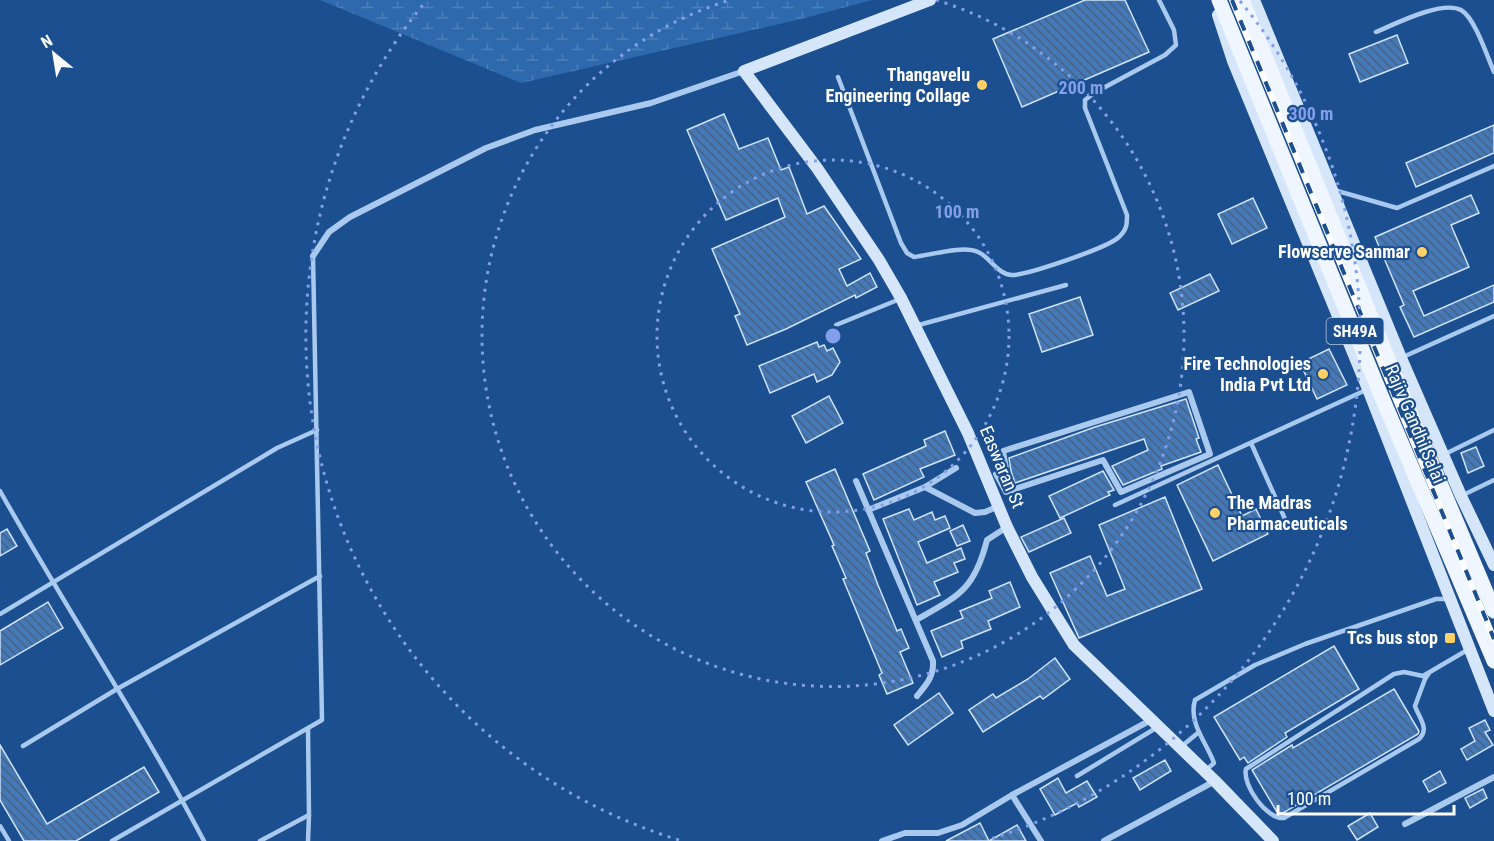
<svg xmlns="http://www.w3.org/2000/svg" width="1494" height="841" font-family="'Roboto Condensed',sans-serif">
<defs>
<pattern id="wetland-marsh" width="20" height="14" patternUnits="userSpaceOnUse" patternTransform="scale(1.5)"><rect width="20" height="14" fill="#2e69ad"/><path d="M1 5h8M5 5V1M11 12h8M15 12V8" fill="none" stroke="#4d80b9"/></pattern>
<pattern id="building-back-hatch" width="6" height="6" patternUnits="userSpaceOnUse" patternTransform="scale(1.5)"><rect width="6" height="6" fill="#4478b7"/><path d="M-1 5l2 2M0 0l6 6M5-1l2 2" fill="none" stroke="#486282"/></pattern>
</defs>
<rect width="100%" height="100%" fill="#1b4f8f"/>
<!-- wetland -->
<path fill="url(#wetland-marsh)" d="M 320,0 L 872,0 L 801,19 L 521,83 Z"/>
<!-- building -->
<g fill="url(#building-back-hatch)" stroke="#cfe3fa" stroke-width="1.5">
<path d="M 1085,0 L 1125,0 L 1149,52 L 1022,107 L 993,39 Z"/>
<path d="M 1397,35 L 1408,63 L 1360,82 L 1349,54 Z"/>
<path d="M 724,114 L 739,149 L 768,138 L 781,170 L 789,167 L 807,214 L 824,206 L 861,259 L 839,269 L 847,286 L 870,273 L 877,287 L 856,298 L 855,295 L 786,329 L 747,345 L 735,316 L 740,314 L 712,249 L 785,217 L 778,198 L 726,220 L 687,130 Z"/>
<path d="M 1494,125 L 1494,153 L 1416,187 L 1406,163 Z"/>
<path d="M 1471,195 L 1479,213 L 1451,225 L 1469,267 L 1413,291 L 1424,316 L 1494,285 L 1494,302 L 1414,337 L 1400,307 L 1404,305 L 1375,237 Z"/>
<path d="M 1253,198 L 1267,228 L 1232,244 L 1218,214 Z"/>
<path d="M 1210,274 L 1219,291 L 1178,310 L 1170,293 Z"/>
<path d="M 1080,297 L 1093,335 L 1042,352 L 1029,314 Z"/>
<path d="M 817,342 L 819,347 L 824,345 L 827,351 L 833,348 L 840,362 L 832,375 L 817,382 L 814,374 L 770,393 L 759,366 Z"/>
<path d="M 1329,349 L 1347,385 L 1317,399 L 1300,363 Z"/>
<path d="M 829,396 L 843,423 L 806,443 L 792,416 Z"/>
<path d="M 1186,399 L 1199,438 L 1196,439 L 1201,452 L 1161,466 L 1162,469 L 1123,485 L 1112,466 L 1148,450 L 1144,439 L 1015,483 L 1011,471 L 1009,458 L 1095,427 Z"/>
<path d="M 945,431 L 955,455 L 920,469 L 924,477 L 874,500 L 863,474 L 926,446 L 924,440 Z"/>
<path d="M 1476,447 L 1484,466 L 1468,473 L 1461,453 Z"/>
<path d="M 1218,465 L 1242,516 L 1256,509 L 1268,534 L 1213,561 L 1177,485 Z"/>
<path d="M 835,469 L 870,551 L 866,553 L 878,585 L 897,631 L 901,629 L 909,648 L 900,652 L 913,683 L 887,694 L 879,675 L 882,673 L 843,579 L 846,578 L 832,546 L 834,545 L 806,482 Z"/>
<path d="M 1103,471 L 1114,490 L 1108,492 L 1110,495 L 1060,518 L 1049,496 Z"/>
<path d="M 1165,497 L 1202,589 L 1079,638 L 1050,573 L 1090,556 L 1107,596 L 1125,589 L 1099,525 Z"/>
<path d="M 909,509 L 914,520 L 932,512 L 935,520 L 945,516 L 950,528 L 918,542 L 927,563 L 961,548 L 965,559 L 954,563 L 958,572 L 934,582 L 940,595 L 917,605 L 883,519 Z"/>
<path d="M 1064,518 L 1071,533 L 1029,552 L 1021,537 Z"/>
<path d="M 963,525 L 970,541 L 957,546 L 950,531 Z"/>
<path d="M 7,529 L 17,546 L 0,556 L 0,533 Z"/>
<path d="M 1010,582 L 1020,607 L 988,621 L 991,629 L 961,641 L 963,648 L 942,657 L 931,631 L 963,618 L 960,611 L 992,598 L 989,591 Z"/>
<path d="M 48,602 L 63,628 L 0,665 L 0,631 Z"/>
<path d="M 1334,646 L 1359,689 L 1285,733 L 1287,737 L 1248,763 L 1244,757 L 1240,760 L 1214,717 Z"/>
<path d="M 1055,658 L 1070,679 L 1043,699 L 1040,696 L 983,732 L 969,710 L 993,694 L 996,698 L 1028,679 Z"/>
<path d="M 1394,689 L 1419,731 L 1418,734 L 1283,813 L 1277,812 L 1252,770 L 1292,745 L 1293,748 Z"/>
<path d="M 939,693 L 953,713 L 908,745 L 894,725 Z"/>
<path d="M 1485,720 L 1490,730 L 1485,732 L 1493,745 L 1467,760 L 1461,749 L 1475,741 L 1469,728 Z"/>
<path d="M 0,745 L 47,824 L 144,767 L 159,792 L 76,841 L 24,841 L 0,800 Z"/>
<path d="M 1165,760 L 1171,771 L 1140,790 L 1133,778 Z"/>
<path d="M 1440,771 L 1446,783 L 1429,792 L 1423,781 Z"/>
<path d="M 1058,778 L 1066,793 L 1087,781 L 1097,797 L 1079,807 L 1077,803 L 1055,815 L 1040,789 Z"/>
<path d="M 1483,789 L 1487,798 L 1470,808 L 1465,798 Z"/>
<path d="M 1370,813 L 1378,827 L 1357,840 L 1348,826 Z"/>
<path d="M 980,823 L 989,841 L 1017,825 L 1026,841 L 946,841 Z"/>
</g>
<g fill="none" stroke-linecap="round" stroke-linejoin="round">
<!-- lane -->
<g stroke="#a9c9ee" stroke-width="4.5">
<path d="M 1376,32 C 1395,24 1442,0 1461,10 C 1475,18 1487,56 1494,72"/>
<path d="M 838,77 L 901,243 L 907,253 L 914,257 C 931,255 963,245 978,252 C 990,257 998,275 1012,275 C 1027,275 1111,247 1120,236 C 1127,229 1127,224 1127,215 L 1085,108 L 1085,100 L 1094,93 L 1165,55 L 1176,45 L 1174,30 L 1159,0"/>
<path d="M 1334,190 L 1397,208 L 1494,166"/>
<path d="M 836,325 L 900,299"/>
<path d="M 915,326 L 1066,285"/>
<path d="M 1403,357 L 1494,316"/>
<path d="M 1251,443 L 1289,528"/>
<path d="M 1445,454 L 1494,430"/>
<path d="M 0,491 C 66,608 141,722 204,841"/>
<path d="M 1461,496 L 1494,480"/>
<path d="M 1115,505 L 1366,390"/>
<path d="M 0,614 L 277,448 L 317,430"/>
<path d="M 1429,673 L 1425,679 L 1415,706 C 1419,718 1430,729 1419,739 L 1284,818 C 1267,820 1242,785 1246,769 L 1394,674 L 1404,672 L 1423,676 L 1469,649"/>
<path d="M 23,746 L 117,689 L 320,576"/>
<path d="M 1182,746 L 1199,732"/>
<path d="M 1206,770 L 1214,763 C 1207,743 1188,723 1195,700 L 1255,665 L 1305,644 L 1436,599 L 1447,599"/>
<path d="M 1077,776 L 1156,728"/>
<path d="M 0,826 L 9,841"/>
<path d="M 112,841 L 322,720 L 313,256"/>
<path d="M 260,841 L 309,815 L 308,729"/>
<path d="M 308,841 L 309,815"/>
</g>
<!-- street -->
<g stroke="#a9c9ee" stroke-width="6">
<path d="M 313,256 L 329,232 L 350,217 L 486,148 L 535,130 L 651,103 L 744,71"/>
<path d="M 1189,392 L 1210,454 L 1121,492 L 1103,460 L 1006,492 L 996,474 L 1006,469 L 1003,451 Z"/>
<path d="M 856,481 L 933,661 C 934,677 926,685 917,696"/>
<path d="M 925,487 L 956,468"/>
<path d="M 868,510 L 925,487 L 975,513 L 985,512 L 999,506"/>
<path d="M 916,620 C 958,596 974,591 987,540 L 1007,527"/>
<path d="M 1012,795 L 1041,841"/>
<path d="M 1405,824 L 1494,777"/>
<path d="M 882,841 L 905,833 L 938,833 L 962,825 L 1012,795 L 1151,720"/>
<path d="M 1104,841 L 1215,781"/>
</g>
<!-- secondary -->
<g stroke="#d6e6fa" stroke-width="12">
<path d="M 930,0 L 744,71 L 817,168 L 879,260 L 901,298 L 968,433 L 1007,527 L 1032,577 L 1074,645 L 1215,781 L 1273,841"/>
<path d="M 1254,0 L 1401,358 L 1461,496 L 1494,565"/>
<path d="M 1218,15 L 1233,61 L 1368,389 L 1494,711"/>
</g>
<!-- primary -->
<g stroke="#f0f6ff" stroke-width="15">
<path d="M 1219,0 L 1378,388 L 1494,661"/>
<path d="M 1242,0 L 1397,381 L 1494,611"/>
</g>
<defs>
<path id="rail" d="M 1232,0 L 1494,639"/>
</defs>
<!-- rail casing -->
<use href="#rail" stroke="#fff" stroke-width="6"/>
<!-- rail -->
<use href="#rail" stroke="#1b4f8f" stroke-width="4" stroke-dasharray="11" stroke-linecap="butt"/>
</g>
<!-- distance rings -->
<g fill="none" stroke="#839eea" stroke-width="3" stroke-dasharray="3 6">
<circle cx="833" cy="336" r="176"/>
<path d="M936 0A351 351 0 1 1 730 0"/>
<path d="M679 840A527 527 0 0 1 426 1M1240 1A527 527 0 0 1 987 840"/>
</g>
<!-- markers -->
<g fill="#ffd166" stroke="#1b4f8f" stroke-width="2">
<circle cx="982" cy="85" r="6"/>
<circle cx="1422" cy="252" r="6"/>
<circle cx="1323" cy="374" r="6"/>
<circle cx="1215" cy="513" r="6"/>
<rect x="1444" y="632" width="12" height="12" rx="3"/>
</g>
<g text-anchor="middle" stroke-width="4.5" stroke-linejoin="round" paint-order="stroke">
<!-- shield labels -->
<rect fill="#1b4f8f" stroke="#bbcadd" stroke-width="1.5" x="1326.5" y="318" width="57" height="26" rx="4.5"/>
<g font-size="16" font-weight="bold" fill="#fff">
<text x="1355" y="337">SH49A</text>
</g>
<!-- poi labels -->
<g font-size="18" font-weight="bold" fill="#fff" stroke="#1b4f8f" text-anchor="end">
<text x="970" y="81">Thangavelu<tspan x="970" dy="21">Engineering Collage</tspan></text>
<text x="1410" y="258">Flowserve Sanmar</text>
<text x="1311" y="370">Fire Technologies<tspan x="1311" dy="21">India Pvt Ltd</tspan></text>
<text x="1227" y="509" text-anchor="start">The Madras<tspan x="1227" dy="21">Pharmaceuticals</tspan></text>
<text x="1438" y="644">Tcs bus stop</text>
</g>
<!-- street labels -->
<g font-size="18" fill="#fff" stroke="#1b4f8f">
<text transform="translate(1415 424) rotate(67)" y="6">Rajiv Gandhi Salai</text>
<text transform="translate(1002 467) rotate(67)" y="6">Easwaran St</text>
</g>
</g>
<circle cx="833" cy="336" r="9" fill="#839eea" stroke="#1b4f8f" stroke-width="3"/>
<g font-size="18" text-anchor="middle" font-weight="bold" fill="#839eea" stroke="#1b4f8f" stroke-width="4.5" stroke-linejoin="round" paint-order="stroke">
<text x="1081" y="94">200 m</text>
<text x="1311" y="120">300 m</text>
<text x="957" y="218">100 m</text>
</g>
<!-- north arrow -->
<g transform="translate(54 54) rotate(330)" stroke="#1b4f8f" stroke-width="4.5" paint-order="stroke">
<path d="M0-4.5L10 22L0 15L-10 22Z" fill="#ffffff"/>
<text y="-9" font-size="16" font-weight="bold" text-anchor="middle" fill="#ffffff">N</text>
</g>
<!-- scale -->
<path d="M1278 805v9h176v-9" fill="none" stroke="#ffffff" stroke-width="3"/>
<text x="1287" y="805" font-size="18" fill="#ffffff" stroke="#1b4f8f" stroke-width="4.5" paint-order="stroke">100 m</text>
</svg>
